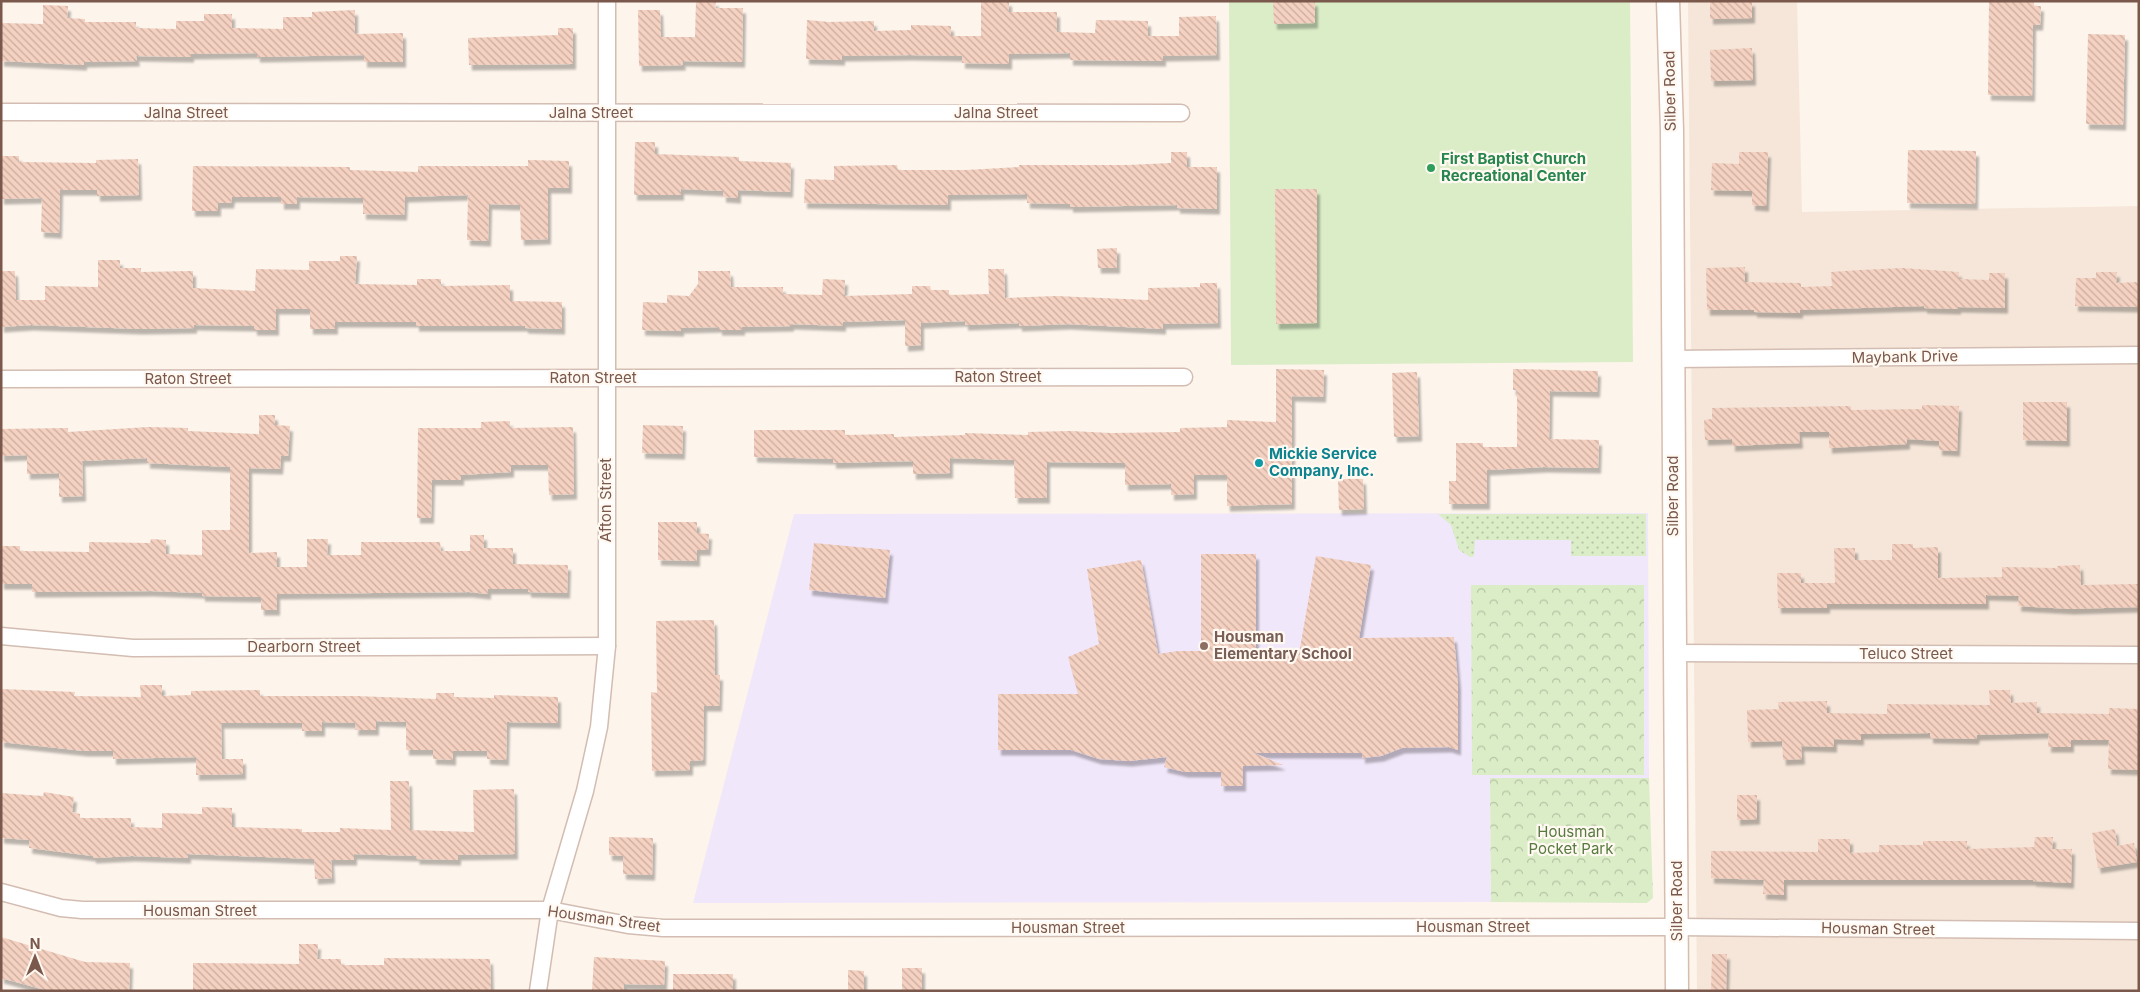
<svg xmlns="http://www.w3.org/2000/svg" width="2140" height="992" font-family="Inter,sans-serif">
<defs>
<pattern id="grass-dots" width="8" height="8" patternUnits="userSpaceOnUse" patternTransform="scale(1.25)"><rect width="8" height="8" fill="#daedc7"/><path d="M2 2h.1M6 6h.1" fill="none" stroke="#b6c3a4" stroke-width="1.8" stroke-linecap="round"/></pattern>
<pattern id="forest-crowns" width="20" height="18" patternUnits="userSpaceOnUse" patternTransform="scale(1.25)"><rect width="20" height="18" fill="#daedc7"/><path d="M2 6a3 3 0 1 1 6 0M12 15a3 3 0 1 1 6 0" fill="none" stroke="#b6c3a4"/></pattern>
<pattern id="building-back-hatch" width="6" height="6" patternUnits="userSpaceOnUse" patternTransform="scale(1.25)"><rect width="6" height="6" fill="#f4d1c1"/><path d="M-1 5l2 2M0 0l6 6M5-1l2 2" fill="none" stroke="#cbac9f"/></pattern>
<filter id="shadow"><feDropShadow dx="3" dy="5.5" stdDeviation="1" flood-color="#0004"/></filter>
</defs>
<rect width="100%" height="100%" fill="#fdf4eb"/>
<!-- residential -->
<path fill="#f5e6d9" d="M 1688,1 L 1797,1 L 1802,212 L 2139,206 L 2139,991 L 1697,991 Z"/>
<!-- education -->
<path fill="#f1e7fa" d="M 1648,513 L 1649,778 L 1490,778 L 1491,902 L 693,903 L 794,514 Z"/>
<!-- grass -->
<path fill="url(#grass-dots)" d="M 1438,514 L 1646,514 L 1646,556 L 1571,556 L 1571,540 L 1475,540 L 1474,556 L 1470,557 L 1459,550 L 1451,525 Z"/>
<!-- forest -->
<g fill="url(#forest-crowns)">
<path d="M 1471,585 L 1644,585 L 1644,775 L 1472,775 Z"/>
<path d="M 1490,778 L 1649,778 L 1653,898 L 1647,903 L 1491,902 Z"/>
</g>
<!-- pitch -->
<path fill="#daedc7" d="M 1229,1 L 1630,1 L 1633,362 L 1231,365 Z"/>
<!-- building -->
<g fill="url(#building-back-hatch)" filter="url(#shadow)">
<path d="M 696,1 L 716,1 L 715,8 L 743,8 L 742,62 L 682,61 L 683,65 L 639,66 L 638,10 L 660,10 L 661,37 L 695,37 Z"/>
<path d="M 981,1 L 1009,1 L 1009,12 L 1057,12 L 1057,32 L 1095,33 L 1096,20 L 1148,21 L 1148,36 L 1179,36 L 1179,17 L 1216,16 L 1217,55 L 1163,56 L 1163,61 L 1070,60 L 1070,53 L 1009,54 L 1009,64 L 962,63 L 962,56 L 910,55 L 842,56 L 842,60 L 806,59 L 807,20 L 829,22 L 874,21 L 874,31 L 911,30 L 911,25 L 951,26 L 951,36 L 981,36 Z"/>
<path d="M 1273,1 L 1315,1 L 1315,23 L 1274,24 Z"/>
<path d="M 1710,1 L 1752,1 L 1752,18 L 1710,19 Z"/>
<path d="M 1989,1 L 2034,1 L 2034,6 L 2041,6 L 2040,25 L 2033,25 L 2032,96 L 1988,95 Z"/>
<path d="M 43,5 L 68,6 L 67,18 L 85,19 L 85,22 L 136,22 L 136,28 L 176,29 L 176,21 L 204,21 L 204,14 L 232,14 L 232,28 L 283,29 L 283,17 L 312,17 L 312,12 L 355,10 L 355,34 L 403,33 L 403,62 L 364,62 L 364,55 L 257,57 L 257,53 L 191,54 L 191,57 L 136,56 L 137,61 L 84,62 L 84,65 L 1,61 L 1,23 L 43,24 Z"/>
<path d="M 558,28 L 573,28 L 573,64 L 469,65 L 468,38 L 558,35 Z"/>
<path d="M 2088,34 L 2125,35 L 2123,125 L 2086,124 Z"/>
<path d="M 1752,48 L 1753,80 L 1711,81 L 1710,50 Z"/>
<path d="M 635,142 L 655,142 L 655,154 L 739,157 L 739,161 L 791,163 L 790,192 L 738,190 L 738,198 L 723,197 L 723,191 L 681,189 L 681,195 L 634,195 Z"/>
<path d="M 1908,150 L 1976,151 L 1975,204 L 1907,203 Z"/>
<path d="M 1171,152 L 1187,152 L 1187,167 L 1217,167 L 1217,209 L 1177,208 L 1177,205 L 1070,207 L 1070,204 L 1027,203 L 1027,194 L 948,195 L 948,205 L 804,203 L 805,179 L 834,180 L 834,166 L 897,165 L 898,170 L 966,170 L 1019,167 L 1019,165 L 1128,165 L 1171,163 Z"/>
<path d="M 1739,152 L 1768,152 L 1766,206 L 1752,205 L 1752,191 L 1711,190 L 1712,163 L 1739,164 Z"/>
<path d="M 1,156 L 19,156 L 19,162 L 96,163 L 96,160 L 138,159 L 139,195 L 97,196 L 97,190 L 60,190 L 59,233 L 41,232 L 42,198 L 1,199 Z"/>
<path d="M 528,160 L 569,161 L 569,188 L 548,188 L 548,239 L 521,240 L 520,205 L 489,204 L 488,241 L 467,240 L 468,195 L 405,197 L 404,215 L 363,214 L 363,198 L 297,197 L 297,204 L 281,204 L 281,197 L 232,197 L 231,203 L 218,203 L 218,211 L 192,211 L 193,166 L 350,167 L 350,170 L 418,172 L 418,166 L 528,166 Z"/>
<path d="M 1275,189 L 1317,189 L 1317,323 L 1276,324 Z"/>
<path d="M 1117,248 L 1117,268 L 1098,268 L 1097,249 Z"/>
<path d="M 340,256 L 357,256 L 355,284 L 417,285 L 417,279 L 441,279 L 441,286 L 510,285 L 510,301 L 562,302 L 562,329 L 525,328 L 525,326 L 416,326 L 416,322 L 335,322 L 335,329 L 310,329 L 310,309 L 276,309 L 276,330 L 254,330 L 254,326 L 194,325 L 194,328 L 140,329 L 31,325 L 1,327 L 1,271 L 15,271 L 16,300 L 45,300 L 45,286 L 98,287 L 98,260 L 120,260 L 120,268 L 141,268 L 141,272 L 193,271 L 193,288 L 255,291 L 256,269 L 309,270 L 309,261 L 340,261 Z"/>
<path d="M 1745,267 L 1745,282 L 1801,283 L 1801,287 L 1832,286 L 1831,272 L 1861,270 L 1902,268 L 1959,272 L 1959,279 L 1989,280 L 1989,273 L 2005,273 L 2005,308 L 1958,307 L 1958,309 L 1924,308 L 1924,306 L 1800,310 L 1800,313 L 1754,312 L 1754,310 L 1707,310 L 1706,268 Z"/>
<path d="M 988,269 L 1004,269 L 1005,298 L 1056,296 L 1148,300 L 1148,288 L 1200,287 L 1200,283 L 1217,283 L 1218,323 L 1163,324 L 1163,329 L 1068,324 L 1019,326 L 1019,323 L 965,325 L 965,321 L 921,323 L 921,345 L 905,346 L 905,320 L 843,322 L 843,326 L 791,324 L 791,326 L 742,327 L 742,330 L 719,330 L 719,327 L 681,328 L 681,331 L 642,330 L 643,302 L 667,303 L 667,295 L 689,296 L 698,284 L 698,271 L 730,271 L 731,287 L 783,287 L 783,294 L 822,295 L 823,279 L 845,280 L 844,296 L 912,294 L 912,286 L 930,286 L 931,290 L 949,290 L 949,295 L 989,294 Z"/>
<path d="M 2096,272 L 2117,272 L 2116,283 L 2139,282 L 2139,307 L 2075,306 L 2076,278 L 2096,278 Z"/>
<path d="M 1276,369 L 1324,370 L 1323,397 L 1292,396 L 1292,504 L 1227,506 L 1227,475 L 1194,475 L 1194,494 L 1171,495 L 1171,484 L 1125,485 L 1125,463 L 1047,462 L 1047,498 L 1015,498 L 1014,460 L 950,458 L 950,473 L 913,474 L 913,461 L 833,463 L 833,459 L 754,457 L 754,430 L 845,430 L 845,435 L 894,434 L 894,437 L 965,435 L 965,433 L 1028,435 L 1028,432 L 1071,431 L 1111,433 L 1180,432 L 1180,428 L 1227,427 L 1227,420 L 1276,422 Z"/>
<path d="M 1513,369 L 1598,371 L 1597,392 L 1550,391 L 1549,439 L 1599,440 L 1598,468 L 1544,467 L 1487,470 L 1487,504 L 1449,504 L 1449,481 L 1456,481 L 1456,443 L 1483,443 L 1483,447 L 1517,447 L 1517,390 L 1513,390 Z"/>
<path d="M 1417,372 L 1419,436 L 1394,437 L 1392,373 Z"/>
<path d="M 2023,402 L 2067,402 L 2067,441 L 2023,440 Z"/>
<path d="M 1922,405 L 1959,406 L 1957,451 L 1939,450 L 1939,441 L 1907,439 L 1907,444 L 1829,448 L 1829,432 L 1799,432 L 1800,443 L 1732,446 L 1732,439 L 1705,440 L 1704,420 L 1712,419 L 1712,408 L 1851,406 L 1851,410 L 1922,409 Z"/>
<path d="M 259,415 L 275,415 L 275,425 L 290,426 L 288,456 L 281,456 L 280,469 L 249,468 L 249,553 L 277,552 L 277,567 L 307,567 L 307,539 L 328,539 L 327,555 L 361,555 L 361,542 L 440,542 L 441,551 L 470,551 L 470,535 L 484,535 L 484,548 L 513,548 L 513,564 L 568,565 L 567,593 L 528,592 L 528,589 L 488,589 L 488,594 L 469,592 L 277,594 L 277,610 L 261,610 L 261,597 L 202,596 L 202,593 L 151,591 L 32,592 L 32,584 L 1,584 L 1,546 L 20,546 L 20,551 L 89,552 L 89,542 L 150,543 L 151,539 L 166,540 L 166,554 L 202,555 L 202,530 L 230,530 L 230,467 L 147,463 L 147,458 L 82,461 L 83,496 L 59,497 L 59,473 L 27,474 L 27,455 L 1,456 L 1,429 L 68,428 L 68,432 L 148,427 L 188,428 L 188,431 L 259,434 Z"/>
<path d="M 510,421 L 510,428 L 573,427 L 574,494 L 549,495 L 548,465 L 511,465 L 511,472 L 461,475 L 461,480 L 432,480 L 431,518 L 417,518 L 418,428 L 481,428 L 481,422 Z"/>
<path d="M 643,425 L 683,426 L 682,454 L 642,453 Z"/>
<path d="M 1338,479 L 1363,479 L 1364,509 L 1339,510 Z"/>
<path d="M 658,522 L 697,522 L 697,533 L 709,534 L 708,550 L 697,550 L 697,561 L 658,560 Z"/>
<path d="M 814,543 L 890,550 L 885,598 L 809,590 Z"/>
<path d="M 1892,544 L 1913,544 L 1913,548 L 1938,547 L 1938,578 L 2002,577 L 2002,567 L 2057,568 L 2057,566 L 2080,565 L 2081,585 L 2139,584 L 2139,607 L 2071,609 L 2018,606 L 2019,596 L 1986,595 L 1986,604 L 1827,604 L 1827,608 L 1778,608 L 1777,573 L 1801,573 L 1801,583 L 1835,583 L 1834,548 L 1855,548 L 1855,560 L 1892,560 Z"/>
<path d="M 1201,554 L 1256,554 L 1256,651 L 1279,651 L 1299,654 L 1316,556 L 1371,565 L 1359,638 L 1454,637 L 1458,684 L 1458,750 L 1449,747 L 1402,748 L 1381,756 L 1362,758 L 1362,753 L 1254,753 L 1283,765 L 1243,766 L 1243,786 L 1221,786 L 1221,772 L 1185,772 L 1164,767 L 1167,757 L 1129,761 L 1099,759 L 1071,750 L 998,750 L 998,694 L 1078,694 L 1068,657 L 1099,644 L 1087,569 L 1141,560 L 1158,654 L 1178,651 L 1201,651 Z"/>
<path d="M 714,620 L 715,675 L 720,675 L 719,706 L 704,706 L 703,760 L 690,761 L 690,770 L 652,771 L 651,692 L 657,693 L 656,621 Z"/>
<path d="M 140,685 L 162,685 L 162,696 L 191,695 L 191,691 L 260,690 L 260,696 L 356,696 L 436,699 L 436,693 L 454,693 L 454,697 L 494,698 L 494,695 L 558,697 L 558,723 L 507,722 L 506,760 L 487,759 L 487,751 L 453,751 L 453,760 L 433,759 L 433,750 L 406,750 L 406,722 L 376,721 L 376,730 L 355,730 L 356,723 L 322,722 L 322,731 L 302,731 L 302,723 L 221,723 L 222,759 L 243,759 L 243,774 L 196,775 L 196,757 L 113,759 L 113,751 L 85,751 L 1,742 L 1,689 L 75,692 L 74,696 L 141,697 Z"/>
<path d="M 1989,690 L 2010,690 L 2011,703 L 2037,702 L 2037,713 L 2109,714 L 2109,708 L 2139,709 L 2139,770 L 2108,769 L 2109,740 L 2071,740 L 2071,747 L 2048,747 L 2049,733 L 1977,735 L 1976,739 L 1930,738 L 1930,733 L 1861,734 L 1861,740 L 1834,739 L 1834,747 L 1801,746 L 1802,759 L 1783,760 L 1782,741 L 1748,742 L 1747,710 L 1779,709 L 1778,702 L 1827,701 L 1827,713 L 1887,714 L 1887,704 L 1990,705 Z"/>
<path d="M 390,781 L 409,781 L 410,830 L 474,832 L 473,790 L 514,789 L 515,854 L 458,855 L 458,860 L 416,859 L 417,856 L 354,854 L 354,860 L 331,860 L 332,878 L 315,879 L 314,859 L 188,854 L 188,858 L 132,856 L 93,858 L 93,856 L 29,848 L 30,840 L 1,838 L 1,793 L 43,796 L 44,792 L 74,797 L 72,812 L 80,814 L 80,818 L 131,818 L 131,827 L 162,828 L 162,813 L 202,814 L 202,807 L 232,808 L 232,827 L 302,829 L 302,832 L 340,832 L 340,828 L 391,830 Z"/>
<path d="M 1737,795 L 1757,795 L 1757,819 L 1737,820 Z"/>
<path d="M 2115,829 L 2117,846 L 2134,843 L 2137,862 L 2098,868 L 2092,833 Z"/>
<path d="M 609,837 L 653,838 L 652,875 L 623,874 L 623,856 L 609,855 Z"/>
<path d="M 2035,837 L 2053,837 L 2052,849 L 2072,849 L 2071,883 L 2033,881 L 2033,880 L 1784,880 L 1784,895 L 1763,894 L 1764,880 L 1711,878 L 1711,851 L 1818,852 L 1818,839 L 1850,839 L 1850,853 L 1879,852 L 1879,845 L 1923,845 L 1923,841 L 1967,841 L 1967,849 L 2034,847 Z"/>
<path d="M 1,937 L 85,962 L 130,963 L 129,991 L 49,991 L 1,978 Z"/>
<path d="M 299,944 L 318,944 L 317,959 L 341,959 L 341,965 L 384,965 L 384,958 L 490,959 L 491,991 L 193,990 L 193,963 L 299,964 Z"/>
<path d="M 1712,954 L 1727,954 L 1726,991 L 1711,991 Z"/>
<path d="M 594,957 L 665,961 L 664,985 L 624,984 L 624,991 L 592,991 Z"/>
<rect x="902" y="968" width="20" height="23"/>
<path d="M 848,970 L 864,971 L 864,991 L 848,991 Z"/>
<rect x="673" y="974" width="60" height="17"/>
</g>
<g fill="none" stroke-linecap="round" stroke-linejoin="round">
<defs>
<g id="street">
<path d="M 1,112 L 1181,113"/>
<path d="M 1672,359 L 2139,355"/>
<path d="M 1,379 L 1184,377"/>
<path d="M 1,636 L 133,648 L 607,646"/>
<path d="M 1674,653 L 2139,655"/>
<path d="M 1,892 L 61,908 L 82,910 L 550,910 L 628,925 L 663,928 L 1677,927 L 2139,931"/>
<path d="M 538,991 L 550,910 L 585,791 L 599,727 L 607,646 L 607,1"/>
</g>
<path id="secondary" d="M 1668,1 L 1672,131 L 1677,991"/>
</defs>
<!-- street casing -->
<use href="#street" stroke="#d3bdb2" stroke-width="19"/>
<!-- secondary casing -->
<use href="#secondary" stroke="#d7bdae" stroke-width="25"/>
<!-- street -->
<use href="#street" stroke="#fff" stroke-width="16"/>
<!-- secondary -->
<use href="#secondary" stroke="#fff" stroke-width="22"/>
</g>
<!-- markers -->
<circle fill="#2e9e5b" stroke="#fff9f2" stroke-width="2" cx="1431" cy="168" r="5"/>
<circle fill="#0f9aa8" stroke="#fff9f2" stroke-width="2" cx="1259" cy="463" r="5"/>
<circle fill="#8d6e63" stroke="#fff9f2" stroke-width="2" cx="1204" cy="646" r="5"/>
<g text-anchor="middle" stroke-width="4.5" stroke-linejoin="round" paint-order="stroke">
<!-- street labels -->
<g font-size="15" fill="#7a584c" stroke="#fff9f2">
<text transform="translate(1670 91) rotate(-91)" y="5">Silber Road</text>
<text x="186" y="118">Jalna Street</text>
<text x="591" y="118">Jalna Street</text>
<text x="996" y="118">Jalna Street</text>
<text transform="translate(1905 357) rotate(-1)" y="5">Maybank Drive</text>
<text x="998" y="382">Raton Street</text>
<text x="593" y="383">Raton Street</text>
<text x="188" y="384">Raton Street</text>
<text transform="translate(1673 496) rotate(-90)" y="5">Silber Road</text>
<text transform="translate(606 500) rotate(-90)" y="5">Afton Street</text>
<text x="304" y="652">Dearborn Street</text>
<text x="1906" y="659">Teluco Street</text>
<text transform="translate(1677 901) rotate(-90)" y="5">Silber Road</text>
<text x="200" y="916">Housman Street</text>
<text transform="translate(604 919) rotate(8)" y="5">Housman Street</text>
<text x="1473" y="932">Housman Street</text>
<text x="1068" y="933">Housman Street</text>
<text transform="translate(1878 929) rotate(1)" y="5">Housman Street</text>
</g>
<!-- leisure labels -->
<g font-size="15" font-weight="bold" fill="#27864d" stroke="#fff9f2" text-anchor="start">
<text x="1441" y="164">First Baptist Church<tspan x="1441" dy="17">Recreational Center</tspan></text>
</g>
<!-- culture labels -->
<g font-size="15" font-weight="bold" fill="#0d838f" stroke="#fff9f2" text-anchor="start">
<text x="1269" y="459">Mickie Service<tspan x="1269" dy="17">Company, Inc.</tspan></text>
</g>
<!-- education labels -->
<g font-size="15" font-weight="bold" fill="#785e54" stroke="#fff9f2" text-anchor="start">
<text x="1214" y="642">Housman<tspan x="1214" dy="17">Elementary School</tspan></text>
</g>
<!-- park labels -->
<g font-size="15" fill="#577a40" stroke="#fff9f2">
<text x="1571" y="837">Housman<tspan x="1571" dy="17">Pocket Park</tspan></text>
</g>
</g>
<!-- border -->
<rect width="2140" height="992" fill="none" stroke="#7a584c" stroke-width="5"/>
<!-- north arrow -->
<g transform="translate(35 957)" stroke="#fff9f2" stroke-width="4" paint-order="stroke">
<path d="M0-4L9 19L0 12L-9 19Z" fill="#7a584c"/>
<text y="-8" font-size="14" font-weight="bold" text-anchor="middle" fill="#7a584c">N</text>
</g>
</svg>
